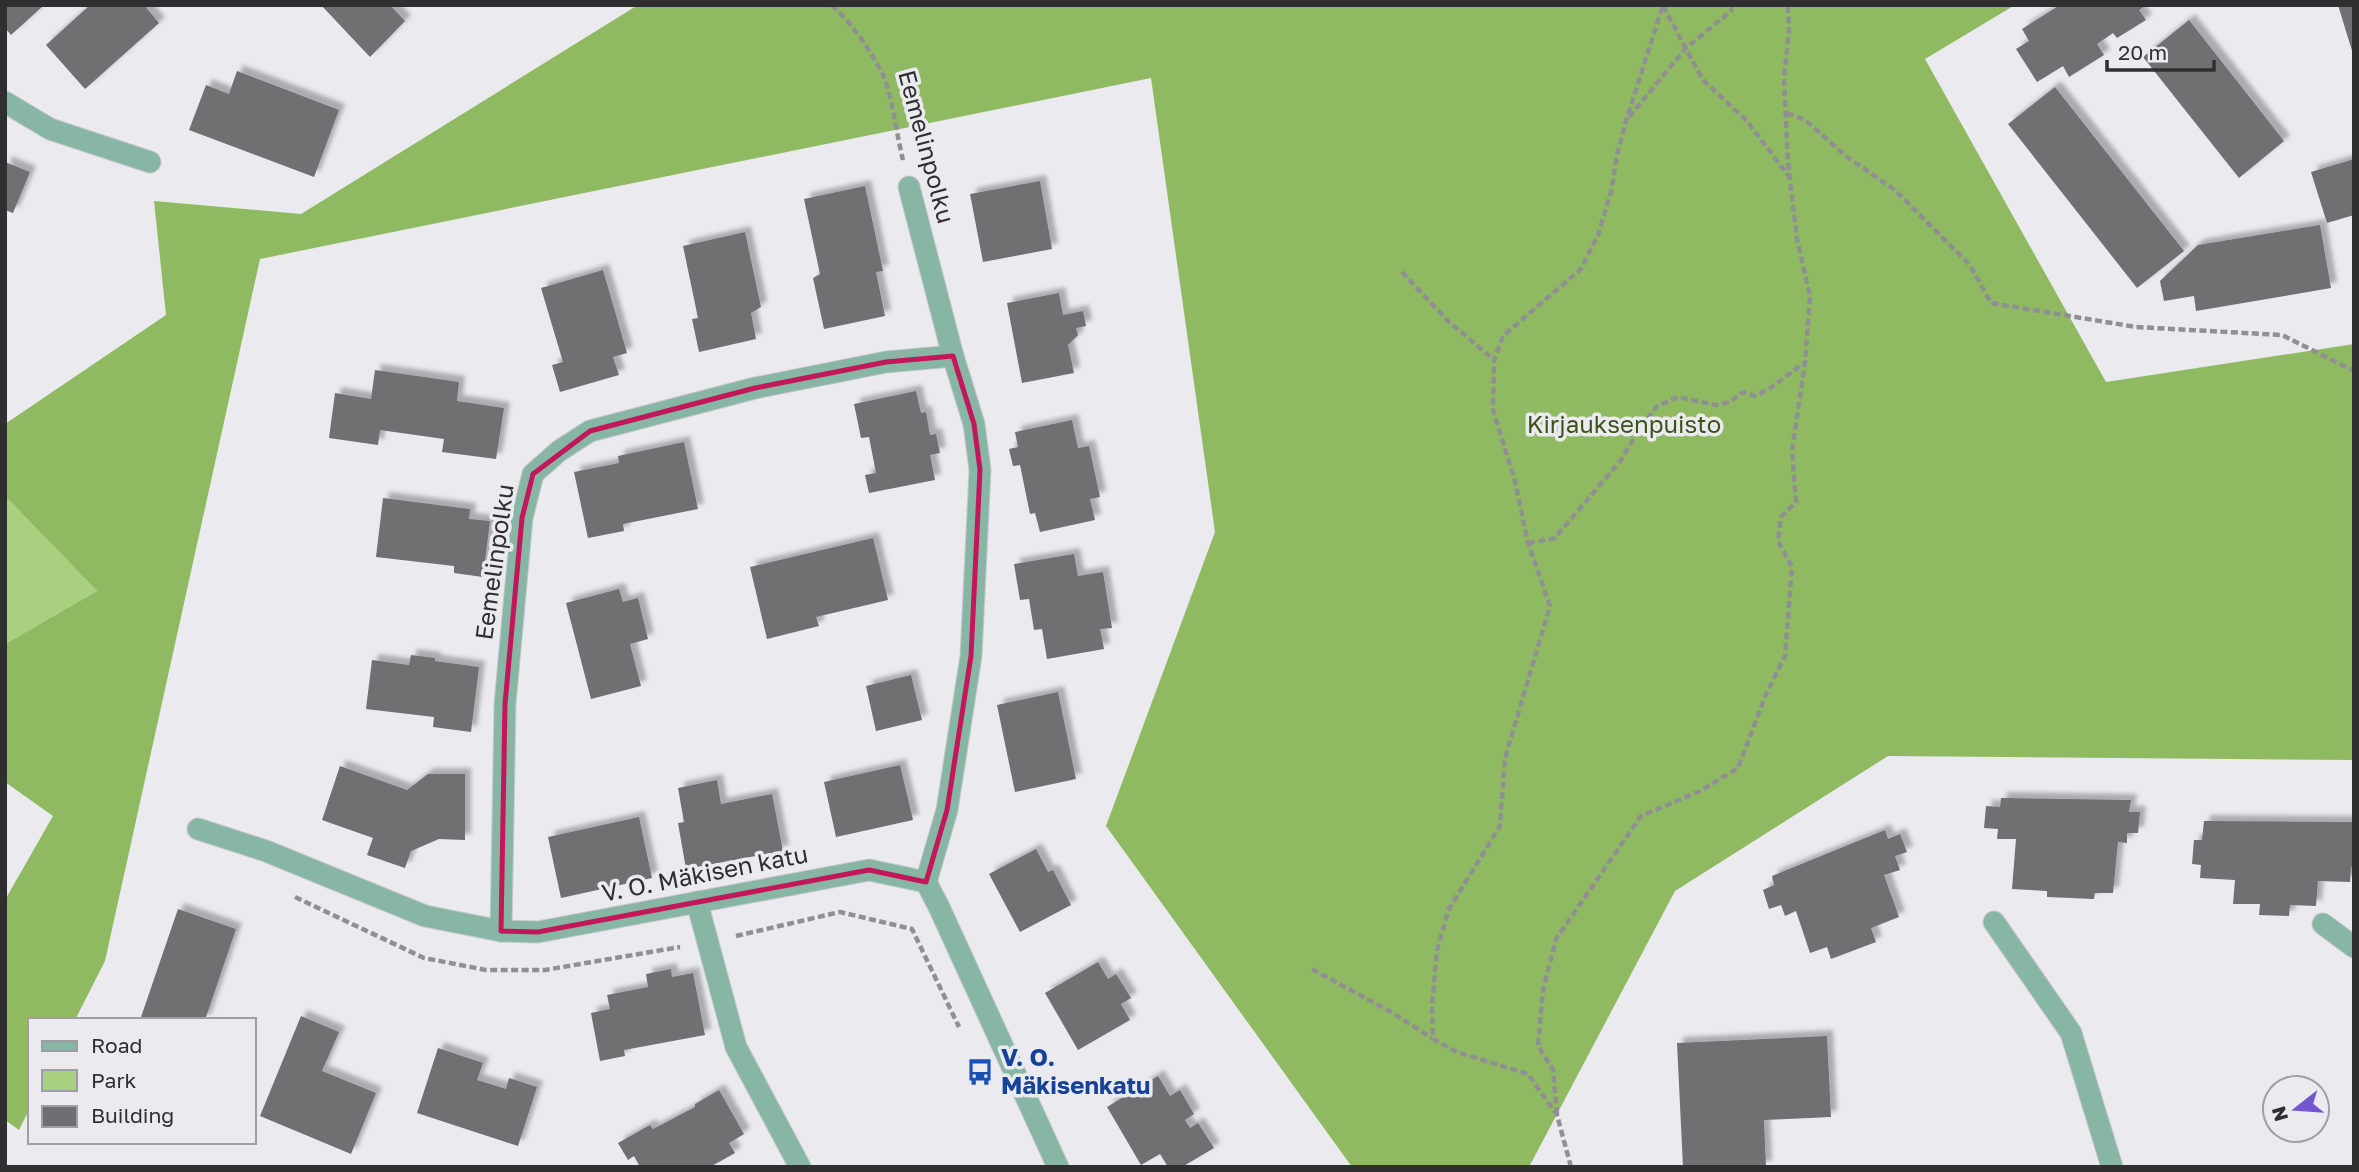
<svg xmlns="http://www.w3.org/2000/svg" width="2359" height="1172" font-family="'Golos Text',sans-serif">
<defs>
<filter id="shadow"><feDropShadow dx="6" dy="-6" stdDeviation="2" flood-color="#0004"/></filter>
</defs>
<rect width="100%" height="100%" fill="#eaeaef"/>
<!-- green -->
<path fill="#a8d07e" d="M 5,496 L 97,591 L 5,644 Z"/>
<!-- forest -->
<path fill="#90ba62" d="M 638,5 L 2015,5 L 1925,59 L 2106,382 L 2354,344 L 2354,760 L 1888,756 L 1675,891 L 1529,1167 L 1352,1167 L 1106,826 L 1215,532 L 1151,78 L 260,259 L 105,961 L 75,1020 L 30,1020 L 30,1108 L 19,1130 L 5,1120 L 5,900 L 53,816 L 5,782 L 5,644 L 97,591 L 5,496 L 5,424 L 166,315 L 154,201 L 301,214 Z"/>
<!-- building -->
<g fill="#6f6f73" filter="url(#shadow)">
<path d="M 5,5 L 44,5 L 11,35 L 5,28 Z"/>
<path d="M 90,5 L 144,5 L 159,23 L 85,89 L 46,45 Z"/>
<path d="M 321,5 L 390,5 L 405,21 L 370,57 Z"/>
<path d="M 2060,5 L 2147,5 L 2139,10 L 2146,20 L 2117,38 L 2113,33 L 2097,44 L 2104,55 L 2069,77 L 2063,66 L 2037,82 L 2016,49 L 2029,41 L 2022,29 Z"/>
<path d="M 2338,5 L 2354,5 L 2354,54 L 2353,54 Z"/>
<path d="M 2189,20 L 2284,141 L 2239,178 L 2143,57 Z"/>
<path d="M 237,71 L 339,110 L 314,177 L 189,130 L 206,85 L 229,94 Z"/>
<path d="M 2055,87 L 2184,251 L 2137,288 L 2008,124 Z"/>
<path d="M 2354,159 L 2354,215 L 2327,223 L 2311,172 Z"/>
<path d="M 5,162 L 30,172 L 13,213 L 5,210 Z"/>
<path d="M 1040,181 L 1052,249 L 983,262 L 970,194 Z"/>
<path d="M 865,186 L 883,271 L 876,272 L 885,316 L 824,329 L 813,278 L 820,274 L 804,199 Z"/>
<path d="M 2320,225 L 2331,288 L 2196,311 L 2194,296 L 2164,301 L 2160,281 L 2198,245 Z"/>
<path d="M 745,232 L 761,307 L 751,313 L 756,339 L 699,352 L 692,319 L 698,318 L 683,246 Z"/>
<path d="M 603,270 L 627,353 L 613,357 L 619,375 L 560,392 L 552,365 L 563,362 L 541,288 Z"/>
<path d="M 1059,293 L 1063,315 L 1083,311 L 1086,326 L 1076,328 L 1078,335 L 1068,345 L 1074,373 L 1022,383 L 1007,303 Z"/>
<path d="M 375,370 L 459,382 L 457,401 L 504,408 L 496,459 L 442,452 L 444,439 L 380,430 L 378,445 L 329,438 L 335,393 L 371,399 Z"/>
<path d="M 916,391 L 921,413 L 926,412 L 930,435 L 936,434 L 940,453 L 930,455 L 935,480 L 869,493 L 865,475 L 876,473 L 869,437 L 861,438 L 854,404 Z"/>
<path d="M 1072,420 L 1078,448 L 1089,446 L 1100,497 L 1090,499 L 1095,520 L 1040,532 L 1035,513 L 1030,514 L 1020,465 L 1013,466 L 1009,449 L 1018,447 L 1015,432 Z"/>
<path d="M 684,442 L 698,509 L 623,524 L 624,531 L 588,538 L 574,472 L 619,463 L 618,456 Z"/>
<path d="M 383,498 L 470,509 L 469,519 L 490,521 L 483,577 L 454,573 L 454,566 L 376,557 Z"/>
<path d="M 873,538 L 888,600 L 816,617 L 819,626 L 767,639 L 750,567 Z"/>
<path d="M 1074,554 L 1078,576 L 1103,572 L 1112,628 L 1100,629 L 1104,649 L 1047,659 L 1042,629 L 1034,630 L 1029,599 L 1020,600 L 1014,564 Z"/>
<path d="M 619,589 L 623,602 L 638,598 L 648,639 L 630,644 L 641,686 L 591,699 L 566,603 Z"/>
<path d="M 411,655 L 435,658 L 435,661 L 479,667 L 471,732 L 433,727 L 434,717 L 366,709 L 372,660 L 409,665 Z"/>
<path d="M 911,675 L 922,720 L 876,731 L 866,686 Z"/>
<path d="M 1058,692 L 1076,779 L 1015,792 L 997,705 Z"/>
<path d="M 900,765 L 913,820 L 836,837 L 824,782 Z"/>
<path d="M 340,766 L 407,790 L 428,774 L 465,774 L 465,840 L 439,839 L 411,851 L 405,868 L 367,855 L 373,838 L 322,820 Z"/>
<path d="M 717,780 L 721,804 L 772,794 L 783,851 L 686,869 L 678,823 L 684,822 L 678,788 Z"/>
<path d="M 2001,798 L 2131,800 L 2129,812 L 2140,812 L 2138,833 L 2127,833 L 2127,843 L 2118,842 L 2113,893 L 2095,893 L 2094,899 L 2047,897 L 2047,891 L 2012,889 L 2016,839 L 1997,839 L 1998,829 L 1984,828 L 1986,806 L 2000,807 Z"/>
<path d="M 639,817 L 652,878 L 561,898 L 548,837 Z"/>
<path d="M 2204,821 L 2354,822 L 2354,867 L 2351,867 L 2350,882 L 2318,881 L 2316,906 L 2290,905 L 2289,916 L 2259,915 L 2260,904 L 2233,904 L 2235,880 L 2200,878 L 2201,865 L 2192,864 L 2194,840 L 2202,840 Z"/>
<path d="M 1885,830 L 1888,839 L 1900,834 L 1907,852 L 1895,856 L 1900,870 L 1884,875 L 1899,917 L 1871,928 L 1876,942 L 1831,959 L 1827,947 L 1810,953 L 1796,911 L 1785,916 L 1781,905 L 1769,909 L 1763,890 L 1774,885 L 1772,876 Z"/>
<path d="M 1036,849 L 1048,872 L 1053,870 L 1071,905 L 1020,932 L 989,874 Z"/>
<path d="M 178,909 L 236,929 L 205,1020 L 140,1020 Z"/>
<path d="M 1098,962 L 1108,979 L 1116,974 L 1131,998 L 1121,1004 L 1130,1020 L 1078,1050 L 1045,993 Z"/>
<path d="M 671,969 L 672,977 L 693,973 L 705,1035 L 624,1050 L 625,1056 L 600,1061 L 591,1013 L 610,1009 L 607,995 L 648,987 L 646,974 Z"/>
<path d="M 301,1016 L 339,1032 L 322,1071 L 376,1093 L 351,1154 L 260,1116 Z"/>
<path d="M 1827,1036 L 1831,1117 L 1764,1120 L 1766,1167 L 1683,1167 L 1677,1043 Z"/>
<path d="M 438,1048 L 483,1063 L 477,1080 L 506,1089 L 509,1078 L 537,1087 L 518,1146 L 417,1113 Z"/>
<path d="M 1158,1076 L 1170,1096 L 1180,1090 L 1194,1114 L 1185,1120 L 1190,1128 L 1198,1123 L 1214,1148 L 1182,1167 L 1168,1167 L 1160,1154 L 1141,1165 L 1107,1107 Z"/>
<path d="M 719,1090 L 744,1134 L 729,1143 L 735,1153 L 710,1167 L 640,1167 L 634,1156 L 628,1160 L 618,1143 L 650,1125 L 653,1129 L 695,1107 L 695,1104 Z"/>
</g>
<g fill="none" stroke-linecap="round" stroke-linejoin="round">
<defs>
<g id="minor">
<path d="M 5,102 L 50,129 L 150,162"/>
<path d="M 909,187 L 953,356 L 974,424 L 980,470 L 971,656 L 947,810 L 926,882"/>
<path d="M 198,829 L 266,851 L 425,916 L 501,931 L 538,932 L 869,870 L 926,882 L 939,907 L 1058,1167"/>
<path d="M 697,902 L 736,1047 L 800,1167"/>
<path d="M 1994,922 L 2071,1033 L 2112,1167"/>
<path d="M 2323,924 L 2354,947"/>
<path d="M 501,931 L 505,704 L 522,518 L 533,474 L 559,451 L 590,431 L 755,388 L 886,362 L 953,356"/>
</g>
</defs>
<!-- minor casing -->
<use href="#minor" stroke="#c8c8cd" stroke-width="23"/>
<!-- path -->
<g stroke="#909093" stroke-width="4.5" stroke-dasharray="7 3.5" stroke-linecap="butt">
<path d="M 832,5 C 852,24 871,50 883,75 C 892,95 897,137 903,160"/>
<path d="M 1663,6 L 1703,80 L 1747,121 L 1790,178"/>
<path d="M 1787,113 L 1805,120 L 1847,157 L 1895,190 L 1970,265 L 1991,303 L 2136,327 L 2282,335 L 2354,371"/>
<path d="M 1629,117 L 1686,48 L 1731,11 L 1732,5"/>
<path d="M 1402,272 L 1447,320 L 1494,360"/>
<path d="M 1528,543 L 1555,538 L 1621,460 L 1640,428 L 1657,406 L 1678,397 L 1716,405 L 1730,402 L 1743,392 L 1755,396 L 1769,389 L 1804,363"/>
<path d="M 295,897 L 424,958 L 486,970 L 545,970 L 680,947"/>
<path d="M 736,936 L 840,912 L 912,929 L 959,1027"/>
<path d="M 1312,969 L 1391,1012 L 1432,1038"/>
<path d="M 1557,1114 L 1553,1070 L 1538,1046 L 1543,990 L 1556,939 L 1641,816 L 1700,791 L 1738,768 L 1766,694 L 1785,656 L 1792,567 L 1778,541 L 1781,517 L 1796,502 L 1792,450 L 1805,363 L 1810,296 L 1797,239 L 1788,162 L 1784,79 L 1789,30 L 1788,5"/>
<path d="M 1571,1167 L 1557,1115 L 1528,1074 L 1457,1052 L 1433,1039 L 1432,1006 L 1437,950 L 1449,909 L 1500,826 L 1505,758 L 1550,606 L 1528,543 L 1515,481 L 1493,410 L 1494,360 L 1503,336 L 1581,269 L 1598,235 L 1611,192 L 1617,155 L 1626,121 L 1663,5"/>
</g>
<!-- minor -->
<use href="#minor" stroke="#87b6a5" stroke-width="21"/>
</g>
<!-- marked area -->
<path fill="none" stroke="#c2185b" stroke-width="5" stroke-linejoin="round" d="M 953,356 L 974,424 L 980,470 L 971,656 L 947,810 L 926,882 L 869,870 L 538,932 L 501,931 L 505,704 L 522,518 L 533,474 L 590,431 L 755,388 L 886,362 Z"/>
<!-- icons -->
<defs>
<symbol id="bus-bare" viewBox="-9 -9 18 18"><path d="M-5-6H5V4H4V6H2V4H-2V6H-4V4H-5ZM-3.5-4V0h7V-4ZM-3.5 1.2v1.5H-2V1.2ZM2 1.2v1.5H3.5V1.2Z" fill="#1a4fb4" stroke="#eaeaef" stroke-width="2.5" paint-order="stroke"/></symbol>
</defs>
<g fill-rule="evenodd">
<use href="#bus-bare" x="961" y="1053" width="38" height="38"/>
</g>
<g text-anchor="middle" stroke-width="7" stroke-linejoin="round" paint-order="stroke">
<!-- street labels -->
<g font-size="24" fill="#2f2f31" stroke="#eaeaef">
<text transform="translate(926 147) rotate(75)" y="8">Eemelinpolku</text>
<text transform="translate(495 562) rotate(-82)" y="8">Eemelinpolku</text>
<text transform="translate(705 874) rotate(-11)" y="8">V. O. Mäkisen katu</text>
</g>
<!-- park labels -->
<g font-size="24" fill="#3a5417" stroke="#eaeaef">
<text x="1624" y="433">Kirjauksenpuisto</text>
</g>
<!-- transit labels -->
<g font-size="24" font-weight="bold" fill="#164399" stroke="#eaeaef" text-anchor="start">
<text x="1001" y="1066">V. O.<tspan x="1001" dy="28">Mäkisenkatu</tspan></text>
</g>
</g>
<!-- border -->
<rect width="2359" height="1172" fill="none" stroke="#2f2f31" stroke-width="14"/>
<!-- legend -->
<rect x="28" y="1018" width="228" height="126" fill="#eaeaef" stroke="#9f9fa3" stroke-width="2"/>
<rect x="42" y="1041" width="35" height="10" fill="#87b6a5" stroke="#9f9fa3" stroke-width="2"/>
<text x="91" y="1053" font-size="21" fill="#2f2f31">Road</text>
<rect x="42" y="1070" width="35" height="21" fill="#a8d07e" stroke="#9f9fa3" stroke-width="2"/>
<text x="91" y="1088" font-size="21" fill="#2f2f31">Park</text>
<rect x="42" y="1106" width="35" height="21" fill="#6f6f73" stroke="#9f9fa3" stroke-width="2"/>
<text x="91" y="1123" font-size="21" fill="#2f2f31">Building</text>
<!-- north arrow -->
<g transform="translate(2296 1109) rotate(253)"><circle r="33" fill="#eaeaef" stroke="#9f9fa3" stroke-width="2"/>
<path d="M0-5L12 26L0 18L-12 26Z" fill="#7555cf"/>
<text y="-10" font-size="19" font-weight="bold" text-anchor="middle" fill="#2f2f31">N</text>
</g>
<!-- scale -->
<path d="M2107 60v10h107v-10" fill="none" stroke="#2f2f31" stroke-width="3.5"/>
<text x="2118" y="60" font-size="21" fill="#2f2f31" stroke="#eaeaef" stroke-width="5" paint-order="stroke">20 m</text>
</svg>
